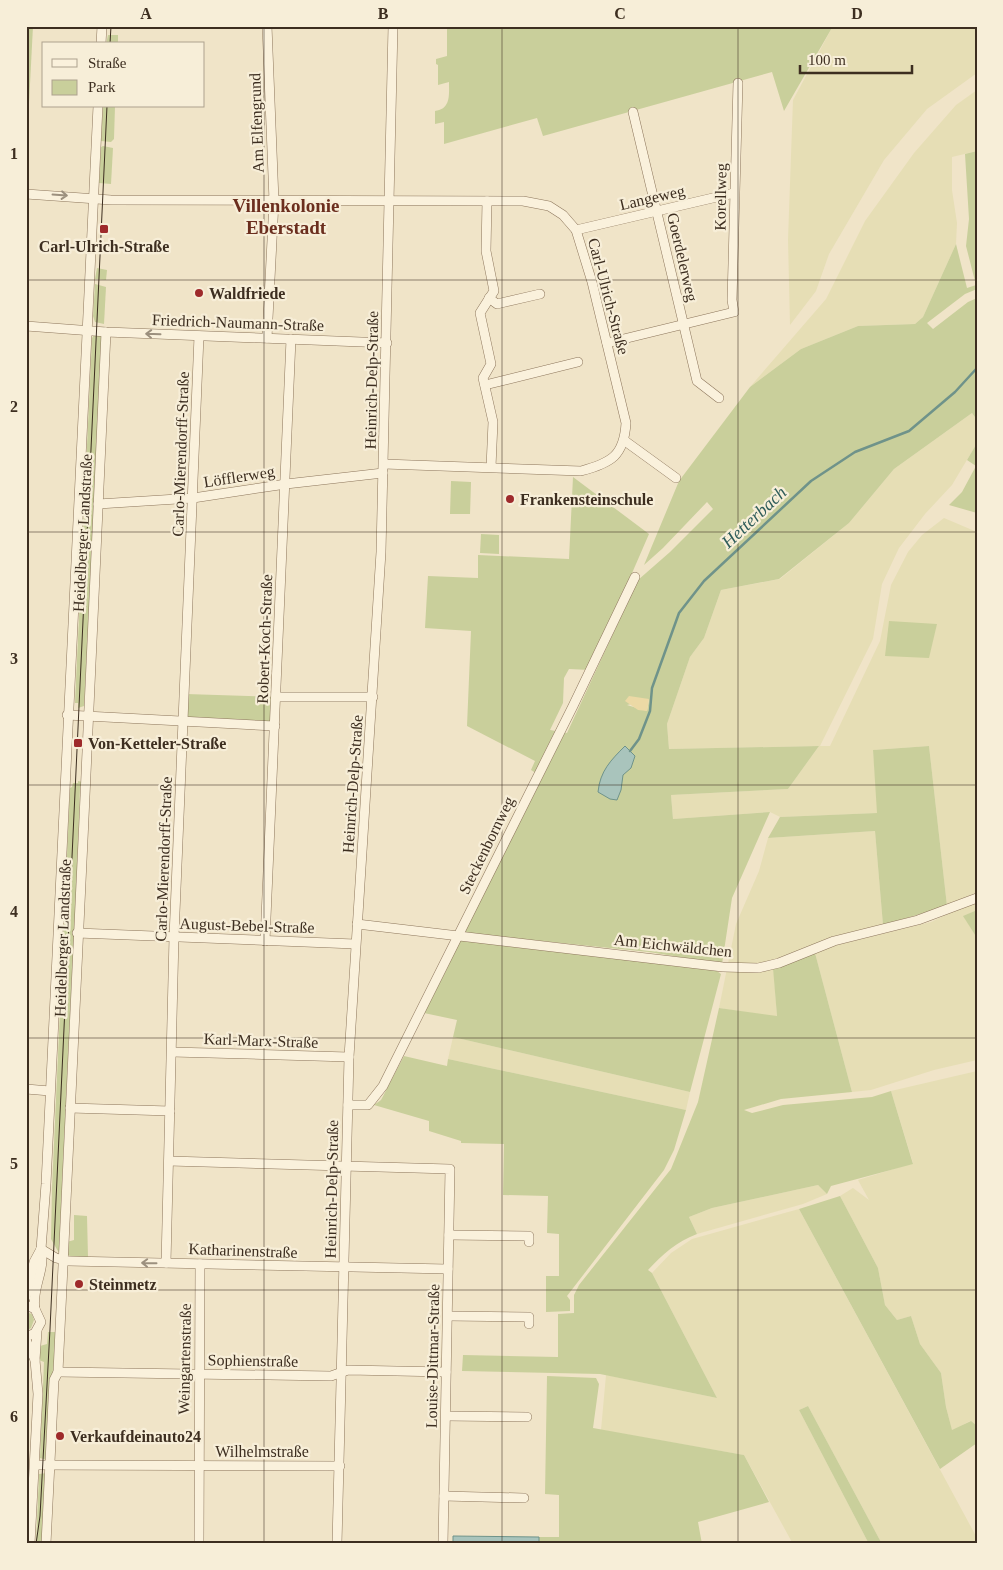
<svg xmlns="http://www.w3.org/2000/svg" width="1003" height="1570" font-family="Georgia,serif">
<rect width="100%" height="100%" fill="#f0e4c8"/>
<!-- farmland -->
<g fill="#e6deb5">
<path d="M 833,26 L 977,26 L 977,73 L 927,109 L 884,160 L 829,254 L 816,291 L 790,325 L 788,240 L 793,100 Z"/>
<path d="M 977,90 L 977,151 L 952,157 L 952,190 L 957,223 L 956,244 L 923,317 L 915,324 L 858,326 L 801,349 L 750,387 L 826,299 L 865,221 L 914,153 L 956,105 Z"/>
<path d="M 972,413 L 977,420 L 977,443 L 952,485 L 925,514 L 899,548 L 882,584 L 873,639 L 820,746 L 830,746 L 880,641 L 891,585 L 908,552 L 922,535 L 944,518 L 977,532 L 977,892 L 947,906 L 929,746 L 873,750 L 878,813 L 780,817 L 770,812 L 673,819 L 671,795 L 788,789 L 819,746 L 669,749 L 667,724 L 690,657 L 704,638 L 721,590 L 780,579 L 849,523 L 894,469 Z"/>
<path d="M 875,831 L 883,925 L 835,936 L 773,960 L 777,1017 L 719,1008 L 736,924 L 759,871 L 768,838 Z"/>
<path d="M 977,900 L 977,910 L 964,916 L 977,938 L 977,1060 L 934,1070 L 871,1090 L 852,1092 L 815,953 L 837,945 L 931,922 Z"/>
<path d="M 453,1037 L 690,1092 L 686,1110 L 448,1059 Z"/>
<path d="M 977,1071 L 977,1426 L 970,1421 L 952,1431 L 946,1407 L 941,1373 L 920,1344 L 911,1316 L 897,1320 L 885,1305 L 878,1268 L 840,1196 L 853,1188 L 869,1200 L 858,1180 L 913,1163 L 891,1091 Z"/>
<path d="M 818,1185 L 827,1194 L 803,1204 L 697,1234 L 689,1217 L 712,1208 Z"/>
<path d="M 799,1209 L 977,1538 L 977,1544 L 882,1544 L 808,1406 L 799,1410 L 869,1544 L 793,1544 L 744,1455 L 601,1430 L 606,1375 L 717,1398 L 652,1273 L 671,1253 L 692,1239 Z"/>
</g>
<!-- green -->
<g fill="#c9cf9b" fill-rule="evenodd">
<path d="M 26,26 L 33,26 L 26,162 Z"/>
<path d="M 447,26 L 833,26 L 784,111 L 772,72 L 543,136 L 537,118 L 444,144 L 444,122 L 435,124 L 435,111 C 451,109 449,95 449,82 L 438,85 L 438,65 L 436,64 L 436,59 L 447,56 Z"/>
<path d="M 108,35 L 118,35 L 118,44 L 106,44 Z"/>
<path d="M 103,106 L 115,106 L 114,139 L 111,142 L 101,141 Z"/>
<path d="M 103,146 L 113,148 L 111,184 L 99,183 L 101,147 Z"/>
<path d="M 977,151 L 977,289 L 965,294 L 927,323 L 933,329 L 968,302 L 977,298 L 977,420 L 972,413 L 894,469 L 849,523 L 779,579 L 721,590 L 704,638 L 690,657 L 667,724 L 669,749 L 819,746 L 788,789 L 671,795 L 673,819 L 770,812 L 732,898 L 722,964 L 649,952 L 464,933 L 542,777 L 531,770 L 535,761 L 467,726 L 471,631 L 425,628 L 428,576 L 478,578 L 478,555 L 569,559 L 573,477 L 649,534 L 590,670 L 569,669 L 564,678 L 563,703 L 550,730 L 567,733 L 638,580 L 670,552 L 713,509 L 707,502 L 663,548 L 644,565 L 679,481 L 750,387 L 801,349 L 858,326 L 915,324 L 923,317 L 956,244 L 967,288 L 976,285 L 966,246 L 969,219 L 965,154 ZM 649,700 L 647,711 L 627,705 Z"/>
<path d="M 97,268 L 107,270 L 106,280 L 95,279 Z"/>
<path d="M 95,284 L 106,287 L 104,324 L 95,322 L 93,316 Z"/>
<path d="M 94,335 L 102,335 L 95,476 L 97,477 L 84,706 L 78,708 L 78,703 L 75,703 L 92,338 Z"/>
<path d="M 977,443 L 977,513 L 949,505 L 962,492 L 976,466 L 967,460 Z"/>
<path d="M 451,481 L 471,482 L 470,514 L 450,514 Z"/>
<path d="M 481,534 L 499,535 L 499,554 L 480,553 Z"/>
<path d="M 889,621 L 937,624 L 929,658 L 885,656 Z"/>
<path d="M 186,694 L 277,697 L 275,726 L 184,721 Z"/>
<path d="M 929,746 L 947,906 L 883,925 L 875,831 L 768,838 L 780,817 L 877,813 L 873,750 Z"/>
<path d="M 78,781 L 83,782 L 80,787 L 74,970 L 72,972 L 59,1253 L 51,1239 L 52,1188 L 70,788 L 72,787 L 73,783 L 78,783 Z"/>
<path d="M 977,910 L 977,938 L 963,916 Z"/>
<path d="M 460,939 L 714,969 L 721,974 L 690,1092 L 453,1037 L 457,1020 L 424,1013 L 448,967 Z"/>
<path d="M 815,953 L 852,1092 L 781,1099 L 744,1110 L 752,1113 L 783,1105 L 872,1097 L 891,1091 L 913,1164 L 831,1186 L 827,1194 L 818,1185 L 712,1208 L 689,1217 L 697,1234 C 676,1242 663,1254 648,1270 L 652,1273 L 717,1398 L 600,1374 L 462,1371 L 463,1355 L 558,1357 L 558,1314 L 574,1313 L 574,1295 L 579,1285 L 671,1169 L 698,1102 L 719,1008 L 777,1016 L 773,968 Z"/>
<path d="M 404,1056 L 447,1066 L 448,1059 L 686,1110 L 674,1150 L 664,1170 L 567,1296 L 570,1300 L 570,1311 L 546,1312 L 546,1276 L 559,1276 L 559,1234 L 547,1233 L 548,1196 L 503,1195 L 504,1144 L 461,1143 L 461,1141 L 429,1131 L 429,1121 L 374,1105 L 381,1100 Z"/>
<path d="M 840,1196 L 878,1268 L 885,1305 L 897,1320 L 911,1316 L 920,1344 L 941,1373 L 946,1407 L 952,1430 L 971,1421 L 977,1426 L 977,1443 L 940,1469 L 799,1209 Z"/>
<path d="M 74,1215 L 87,1216 L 88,1257 L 71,1257 L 67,1254 L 67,1242 L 74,1240 Z"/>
<path d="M 26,1312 L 32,1314 L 34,1320 L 31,1328 L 26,1331 Z"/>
<path d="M 48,1332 L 56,1332 L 47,1460 L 40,1458 L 44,1362 L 39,1360 L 40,1346 L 47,1344 Z"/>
<path d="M 547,1376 L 596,1378 L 599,1384 L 593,1428 L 744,1455 L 769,1502 L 698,1522 L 702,1544 L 539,1544 L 539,1537 L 559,1537 L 559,1495 L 545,1494 Z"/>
<path d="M 808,1406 L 882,1544 L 869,1544 L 799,1410 Z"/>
<path d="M 47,1473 L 45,1544 L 36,1544 L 39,1474 Z"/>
</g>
<!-- sand -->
<path fill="#ecd9a5" d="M 629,696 L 649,699 L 647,711 L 638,710 L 625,701 Z"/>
<!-- water -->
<g fill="#a9c4bc" stroke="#6f938a">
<path d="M 625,746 L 635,756 L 631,768 L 623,775 L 621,790 L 617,800 L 610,799 L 598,792 C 600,771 611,760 625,746 Z"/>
<path d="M 453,1536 L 539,1537 L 539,1544 L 453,1544 Z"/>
</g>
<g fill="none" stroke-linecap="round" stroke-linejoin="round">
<!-- stream -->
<path stroke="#6f938a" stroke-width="2.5" d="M 630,751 L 639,739 L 650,711 L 652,688 L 679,613 L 704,581 L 811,481 L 855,452 L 909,431 L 955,392 L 977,368"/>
<defs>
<g id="minor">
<path d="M 267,26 L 274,201 L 267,338"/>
<path d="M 101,44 L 102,26"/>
<path d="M 633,112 L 697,381 L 719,398"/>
<path d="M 26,194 L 111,200 L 523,201 L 549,206 L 563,215 L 576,230 L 592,282 L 626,423 C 624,456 611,463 581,471 L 384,464"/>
<path d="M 487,201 L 486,251 L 494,291 L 480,313 L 491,364 L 483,378 L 493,422 L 491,467"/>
<path d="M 576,230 L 734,193"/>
<path d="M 489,298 L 497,304 L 540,294"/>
<path d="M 26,326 L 106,332 L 387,343"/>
<path d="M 607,343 L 734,312 L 732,300 L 738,83"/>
<path d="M 485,385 L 578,362"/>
<path d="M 625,441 L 676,478"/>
<path d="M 98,504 L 193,498 L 286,484 L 383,473"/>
<path d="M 277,697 L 373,697"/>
<path d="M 67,715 L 275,726"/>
<path d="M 357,924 L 723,967 L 758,968 L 779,963 L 834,941 L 918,920 L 977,898"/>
<path d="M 77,933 L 355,944"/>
<path d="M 265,941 L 291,339"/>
<path d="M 172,1052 L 349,1057"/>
<path d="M 26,1089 L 50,1091"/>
<path d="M 348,1105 L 368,1105 L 383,1086 L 573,706 L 635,577"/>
<path d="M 70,1108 L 170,1111"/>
<path d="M 169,1161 L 450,1169 L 443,1544"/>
<path d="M 449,1235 L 529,1236 L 529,1242"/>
<path d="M 41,1249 L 56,1258 L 68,1261 L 448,1269"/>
<path d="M 166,1263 L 174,937 L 199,336"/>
<path d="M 26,1297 L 34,1262 L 41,1249"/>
<path d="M 26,1305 L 35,1309 L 41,1322 L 35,1333 L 26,1337"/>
<path d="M 35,1309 C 31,1289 46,1270 41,1249 L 46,1184 L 98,106"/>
<path d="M 448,1316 L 529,1317 L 529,1324"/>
<path d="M 26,1340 L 35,1360"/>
<path d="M 58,1372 L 331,1376 L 348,1370 L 446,1372"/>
<path d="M 446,1416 L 527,1417"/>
<path d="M 35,1465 L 340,1466"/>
<path d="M 444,1496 L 524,1498"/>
<path d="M 30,1544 L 38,1394 L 35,1360 L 37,1331"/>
<path d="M 46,1544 L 54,1380 L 58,1372 C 72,1025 93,679 106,332"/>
<path d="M 199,1544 L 200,1264"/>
<path d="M 337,1544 L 349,1057 L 381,552 L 393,26"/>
</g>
</defs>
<!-- minor casing -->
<use href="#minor" stroke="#8d765c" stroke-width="10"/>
<!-- minor -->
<use href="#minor" stroke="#faf1dc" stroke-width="9"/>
<!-- tram -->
<g stroke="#3d2e20" stroke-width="1">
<path d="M 110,44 L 111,26"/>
<path d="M 36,1544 L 40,1516 L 50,1329 L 107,106"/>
</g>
</g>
<!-- one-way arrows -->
<defs><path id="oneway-shaft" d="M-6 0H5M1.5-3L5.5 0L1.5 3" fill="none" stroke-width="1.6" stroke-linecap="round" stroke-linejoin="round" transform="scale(1.25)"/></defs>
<g stroke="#9c907e">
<use href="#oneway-shaft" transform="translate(60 195) rotate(4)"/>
<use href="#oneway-shaft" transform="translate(153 334) rotate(-178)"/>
<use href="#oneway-shaft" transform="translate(149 1263) rotate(-179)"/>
</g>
<!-- grid -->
<path fill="none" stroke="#3d2e20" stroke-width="1" stroke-opacity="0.55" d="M 264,26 L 264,1544M 502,26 L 502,1544M 738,26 L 738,1544M 26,280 L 977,280M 26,532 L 977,532M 26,785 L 977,785M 26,1038 L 977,1038M 26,1290 L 977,1290"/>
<!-- markers -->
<g fill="#9e2a2b" stroke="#f7eed8" stroke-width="2">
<rect x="99" y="224" width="10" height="10" rx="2.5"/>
<circle cx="199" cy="293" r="5"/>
<circle cx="510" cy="499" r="5"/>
<rect x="73" y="738" width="10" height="10" rx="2.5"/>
<circle cx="79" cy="1284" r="5"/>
<circle cx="60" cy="1436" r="5"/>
</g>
<g text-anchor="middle" stroke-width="4.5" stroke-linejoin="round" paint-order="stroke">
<!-- street labels -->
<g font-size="16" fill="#3d2e20" stroke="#f7eed8">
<text transform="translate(256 123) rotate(-92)" y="6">Am Elfengrund</text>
<text transform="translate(652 197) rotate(-13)" y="6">Langeweg</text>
<text transform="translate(720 197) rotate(-89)" y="6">Korellweg</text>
<text transform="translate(683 257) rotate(77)" y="6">Goerdelerweg</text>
<text transform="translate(609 296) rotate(75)" y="6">Carl-Ulrich-Straße</text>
<text transform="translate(238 322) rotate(2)" y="6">Friedrich-Naumann-Straße</text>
<text transform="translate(371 380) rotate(-89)" y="6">Heinrich-Delp-Straße</text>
<text transform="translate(180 454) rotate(-88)" y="6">Carlo-Mierendorff-Straße</text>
<text transform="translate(239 476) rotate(-9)" y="6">Löfflerweg</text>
<text transform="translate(82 533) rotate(-87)" y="6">Heidelberger Landstraße</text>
<text transform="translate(264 639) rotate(-88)" y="6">Robert-Koch-Straße</text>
<text transform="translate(352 784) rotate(-86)" y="6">Heinrich-Delp-Straße</text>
<text transform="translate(486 845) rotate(-64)" y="6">Steckenbornweg</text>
<text transform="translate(163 859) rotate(-88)" y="6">Carlo-Mierendorff-Straße</text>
<text transform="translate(247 925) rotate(2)" y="6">August-Bebel-Straße</text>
<text transform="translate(62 938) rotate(-88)" y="6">Heidelberger Landstraße</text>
<text transform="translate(673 945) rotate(6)" y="6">Am Eichwäldchen</text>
<text transform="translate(261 1040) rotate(2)" y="6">Karl-Marx-Straße</text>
<text transform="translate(331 1189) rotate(-89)" y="6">Heinrich-Delp-Straße</text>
<text transform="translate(243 1250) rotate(2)" y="6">Katharinenstraße</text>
<text transform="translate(432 1356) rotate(-89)" y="6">Louise-Dittmar-Straße</text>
<text transform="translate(184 1359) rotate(-89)" y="6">Weingartenstraße</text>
<text transform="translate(253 1360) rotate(1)" y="6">Sophienstraße</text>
<text x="262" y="1457">Wilhelmstraße</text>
</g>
<!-- poi labels -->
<g font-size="16" font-weight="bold" fill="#3d2e20" stroke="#f7eed8" text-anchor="start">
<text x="104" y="252" text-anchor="middle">Carl-Ulrich-Straße</text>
<text x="209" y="299">Waldfriede</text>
<text x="520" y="505">Frankensteinschule</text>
<text x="88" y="749">Von-Ketteler-Straße</text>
<text x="89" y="1290">Steinmetz</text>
<text x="70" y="1442">Verkaufdeinauto24</text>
</g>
<!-- water labels -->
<g font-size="18" font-style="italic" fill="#2f5d5a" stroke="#f7eed8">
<text transform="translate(754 517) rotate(-43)" y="6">Hetterbach</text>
</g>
<!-- quarter labels -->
<g font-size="19" font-weight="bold" fill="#6b2e1e" stroke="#f7eed8">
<text x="286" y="212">Villenkolonie<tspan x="286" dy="22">Eberstadt</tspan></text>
</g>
</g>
<!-- border -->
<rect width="1003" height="1570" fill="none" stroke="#f7eed8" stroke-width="55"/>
<!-- legend -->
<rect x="42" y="42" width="162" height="65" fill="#f7eed8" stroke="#ada18e"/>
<rect x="52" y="59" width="25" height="8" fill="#faf1dc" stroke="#ada18e"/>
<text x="88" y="68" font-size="15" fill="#3d2e20">Straße</text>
<rect x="52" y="80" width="25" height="15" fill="#c9cf9b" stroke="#ada18e"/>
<text x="88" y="92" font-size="15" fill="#3d2e20">Park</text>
<!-- scale -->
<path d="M800 65v8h112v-8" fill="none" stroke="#3d2e20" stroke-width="2.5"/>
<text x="808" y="65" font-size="15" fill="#3d2e20" stroke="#f7eed8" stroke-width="4" paint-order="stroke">100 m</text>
<rect x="28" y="28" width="948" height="1514" fill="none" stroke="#3d2e20" stroke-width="2"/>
<g font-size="16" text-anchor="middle" font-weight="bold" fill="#3d2e20">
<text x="146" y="19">A</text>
<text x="383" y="19">B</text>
<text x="620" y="19">C</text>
<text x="857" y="19">D</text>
<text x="14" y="159">1</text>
<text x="14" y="412">2</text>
<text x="14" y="664">3</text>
<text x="14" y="917">4</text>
<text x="14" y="1169">5</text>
<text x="14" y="1422">6</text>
</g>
</svg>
